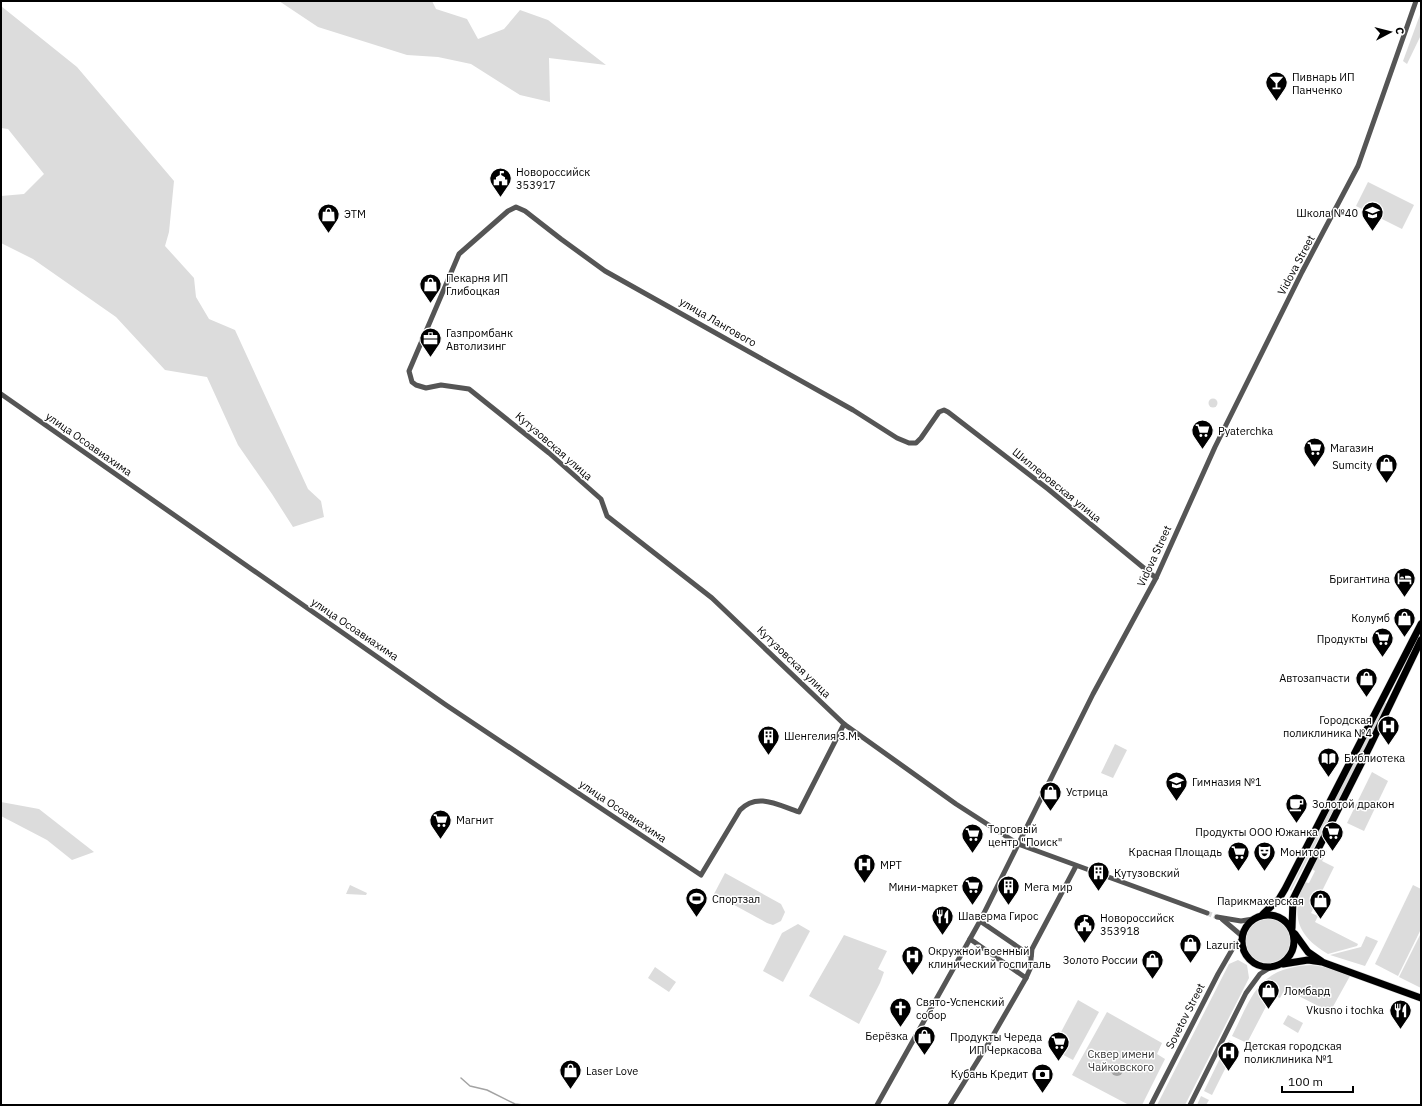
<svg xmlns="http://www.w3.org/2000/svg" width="1422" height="1106" font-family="'IBM Plex Sans',sans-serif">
<rect width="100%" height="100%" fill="#fff"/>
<!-- green -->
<g fill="#dcdcdc">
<path d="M 279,1 L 432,1 L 436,9 L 467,19 L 478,39 L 504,29 L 520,10 L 548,20 L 606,65 L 549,58 L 550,102 L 520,95 L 471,64 L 438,57 L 407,55 L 318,27 Z"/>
<path d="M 1,6 L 77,67 L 174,181 L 169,232 L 165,246 L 194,278 L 196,297 L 209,319 L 235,330 L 308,489 L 321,501 L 324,517 L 293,527 L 272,494 L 238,445 L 207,377 L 165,370 L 116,317 L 33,259 L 1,243 L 1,196 L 24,194 L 44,174 L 8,129 L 1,128 Z"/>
<path d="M 1421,12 L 1421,35 L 1407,64 L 1403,61 Z"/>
<path d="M 1368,182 L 1414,205 L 1402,229 L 1356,206 Z"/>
<circle cx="1213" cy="403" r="4.5"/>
<path d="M 1383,702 L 1389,704 L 1291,891 L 1290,890 Z"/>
<path d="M 1115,744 L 1127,750 L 1113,778 L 1101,773 Z"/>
<path d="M 1372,772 L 1388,781 L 1364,831 L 1347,823 Z"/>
<path d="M 1,802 L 39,809 L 94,852 L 72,860 L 47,840 L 1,816 Z"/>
<path d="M 1332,830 L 1336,833 L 1330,845 L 1326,843 Z"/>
<path d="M 1322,849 L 1327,851 L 1322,861 L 1334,867 L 1311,913 L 1318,916 L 1315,922 L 1358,944 L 1357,946 L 1328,954 C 1296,935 1291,915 1304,882 L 1309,883 L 1315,871 L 1312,869 Z"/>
<path d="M 725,873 L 781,904 L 785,912 L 781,921 L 773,925 L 767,923 L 714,894 Z"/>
<path d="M 350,885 L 367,893 L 366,895 L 346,894 Z"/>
<path d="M 1413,885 L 1421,889 L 1421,929 L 1398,976 L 1375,964 Z"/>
<circle cx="1268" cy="941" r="22"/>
<path d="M 798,924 L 810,931 L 783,982 L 763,971 L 782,933 Z"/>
<path d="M 1421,933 L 1421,988 L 1399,977 Z"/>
<path d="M 844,935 L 887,951 L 878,969 L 884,972 L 880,983 L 859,1024 L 809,996 Z"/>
<path d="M 1366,936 L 1378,941 L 1365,966 L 1330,955 L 1361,947 Z"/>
<path d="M 1238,960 L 1247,965 L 1249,978 L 1185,1105 L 1157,1105 L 1229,964 Z"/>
<path d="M 1311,965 L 1325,967 L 1350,976 L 1330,1012 L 1285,989 L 1280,998 L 1272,995 L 1247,1043 L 1232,1036 C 1253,994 1258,968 1311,965 Z"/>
<path d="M 655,967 L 676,982 L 669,992 L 648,978 Z"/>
<path d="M 1078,1000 L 1099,1012 L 1073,1060 L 1052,1049 Z"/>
<path d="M 1107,1012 L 1162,1043 L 1157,1054 L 1165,1059 L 1142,1105 L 1129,1105 L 1072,1075 Z"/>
<path d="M 1288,1015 L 1303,1023 L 1298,1033 L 1283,1024 Z"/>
<path d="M 1229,1040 L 1237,1045 L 1212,1095 L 1204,1091 Z"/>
<path d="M 1201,1096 L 1209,1100 L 1206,1105 L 1197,1105 Z"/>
</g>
<!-- water -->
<circle fill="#a3a3a3" cx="1117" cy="1070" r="6"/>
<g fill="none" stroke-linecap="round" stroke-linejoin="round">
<!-- stream -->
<path stroke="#a3a3a3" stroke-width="1.5" d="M 461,1078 L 470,1086 L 487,1090 L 515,1104 L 523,1105"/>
<!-- minor-tunnel -->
<path stroke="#d9d9d9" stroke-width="5" stroke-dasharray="5 2.5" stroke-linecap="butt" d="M 1207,913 L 1217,917"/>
<defs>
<g id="highway">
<path d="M 1263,914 L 1279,899 L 1285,889 L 1421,624"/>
<circle cx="1268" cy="941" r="26"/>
<path d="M 1292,928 L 1293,899 L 1370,746 L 1421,640"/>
<path d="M 1295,934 L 1308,952 L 1321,961"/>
<path d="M 1283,964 L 1308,960 L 1322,962 L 1421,998"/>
</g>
</defs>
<!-- highway casing -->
<use href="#highway" stroke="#dbdbdb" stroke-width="8"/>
<!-- minor -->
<g stroke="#555" stroke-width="5">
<path d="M 1,394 L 446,705 L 701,875 L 740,810 C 757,792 778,805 799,812 L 844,724"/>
<path d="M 1156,578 L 1048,489 L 948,412 L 944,410 L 939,412 L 921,438 L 916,443 L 909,443 L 897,438 L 853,410 L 605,271 L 561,239 L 525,211 L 516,207 L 508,211 L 459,254 L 409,371 L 412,382 L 416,385 L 426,388 L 441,385 L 469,389 L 549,453 L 601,499 L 607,516 L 712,598 L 844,724 L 956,804 L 1018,844 L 1207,913"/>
<path d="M 1217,917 L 1241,921 L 1253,919"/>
<path d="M 1222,919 L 1242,936"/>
<path d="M 980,921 L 1031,956"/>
<path d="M 970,939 L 1026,978"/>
<path d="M 877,1105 L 980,921 L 1093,694 L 1156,578 L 1215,447 L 1302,272 L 1358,166 L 1416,1"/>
<path d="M 950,1105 L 988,1044 L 1026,978 L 1030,969 L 1032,949 L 1076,866"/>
<path d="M 1151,1105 L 1218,974 L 1233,948 L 1242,939"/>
<path d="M 1190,1105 L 1246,993 L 1260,974 L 1271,967"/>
</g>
<!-- highway -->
<use href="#highway" stroke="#000" stroke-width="7"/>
</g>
<!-- icons -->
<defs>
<symbol id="bar-pin" viewBox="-11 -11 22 30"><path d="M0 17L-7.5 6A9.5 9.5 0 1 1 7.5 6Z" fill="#000" stroke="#fff"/><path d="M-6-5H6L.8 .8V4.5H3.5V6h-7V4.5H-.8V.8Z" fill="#fff"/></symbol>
<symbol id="civic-pin" viewBox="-11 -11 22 30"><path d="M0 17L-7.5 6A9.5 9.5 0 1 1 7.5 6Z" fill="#000" stroke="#fff"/><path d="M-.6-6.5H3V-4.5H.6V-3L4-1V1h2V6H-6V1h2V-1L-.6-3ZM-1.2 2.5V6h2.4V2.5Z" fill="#fff"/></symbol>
<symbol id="school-pin" viewBox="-11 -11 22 30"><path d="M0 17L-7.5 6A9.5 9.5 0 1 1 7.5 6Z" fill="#000" stroke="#fff"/><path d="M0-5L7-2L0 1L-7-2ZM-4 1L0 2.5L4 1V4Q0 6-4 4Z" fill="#fff"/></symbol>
<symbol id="shop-pin" viewBox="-11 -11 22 30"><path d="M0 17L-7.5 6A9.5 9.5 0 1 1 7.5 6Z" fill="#000" stroke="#fff"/><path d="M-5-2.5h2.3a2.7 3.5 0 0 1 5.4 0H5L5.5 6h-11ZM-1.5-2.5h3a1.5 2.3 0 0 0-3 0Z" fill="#fff"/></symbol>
<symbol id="office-pin" viewBox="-11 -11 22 30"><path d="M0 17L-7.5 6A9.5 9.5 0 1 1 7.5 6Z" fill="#000" stroke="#fff"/><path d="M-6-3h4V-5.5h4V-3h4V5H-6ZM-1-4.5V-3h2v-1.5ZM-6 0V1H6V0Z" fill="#fff"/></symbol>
<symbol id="supermarket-pin" viewBox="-11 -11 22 30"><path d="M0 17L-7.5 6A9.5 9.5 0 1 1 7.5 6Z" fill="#000" stroke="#fff"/><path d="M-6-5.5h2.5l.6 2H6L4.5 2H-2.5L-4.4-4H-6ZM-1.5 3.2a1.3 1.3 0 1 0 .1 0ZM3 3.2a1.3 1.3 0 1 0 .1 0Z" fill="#fff"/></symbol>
<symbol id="hotel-pin" viewBox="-11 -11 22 30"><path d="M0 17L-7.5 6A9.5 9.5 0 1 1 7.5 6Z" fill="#000" stroke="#fff"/><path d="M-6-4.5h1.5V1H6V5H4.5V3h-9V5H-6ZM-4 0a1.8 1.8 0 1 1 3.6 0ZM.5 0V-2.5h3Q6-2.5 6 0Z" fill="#fff"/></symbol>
<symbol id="hospital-pin" viewBox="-11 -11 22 30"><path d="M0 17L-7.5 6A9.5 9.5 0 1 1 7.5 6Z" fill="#000" stroke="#fff"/><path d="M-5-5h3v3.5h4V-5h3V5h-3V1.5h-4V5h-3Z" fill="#fff"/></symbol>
<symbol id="building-pin" viewBox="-11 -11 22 30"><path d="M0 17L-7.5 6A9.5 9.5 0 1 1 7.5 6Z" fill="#000" stroke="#fff"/><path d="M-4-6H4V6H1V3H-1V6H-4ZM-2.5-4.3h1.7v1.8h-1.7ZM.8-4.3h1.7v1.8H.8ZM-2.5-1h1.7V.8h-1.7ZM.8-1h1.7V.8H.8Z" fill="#fff"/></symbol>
<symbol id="library-pin" viewBox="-11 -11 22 30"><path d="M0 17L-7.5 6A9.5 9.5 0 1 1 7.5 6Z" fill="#000" stroke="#fff"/><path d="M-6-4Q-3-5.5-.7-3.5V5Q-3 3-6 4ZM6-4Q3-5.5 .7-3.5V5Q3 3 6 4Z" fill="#fff"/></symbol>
<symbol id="cafe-pin" viewBox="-11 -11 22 30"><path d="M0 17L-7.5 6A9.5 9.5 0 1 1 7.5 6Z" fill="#000" stroke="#fff"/><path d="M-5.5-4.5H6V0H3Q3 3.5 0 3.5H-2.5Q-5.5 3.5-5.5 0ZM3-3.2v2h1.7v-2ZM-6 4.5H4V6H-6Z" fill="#fff"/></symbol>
<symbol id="theatre-pin" viewBox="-11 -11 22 30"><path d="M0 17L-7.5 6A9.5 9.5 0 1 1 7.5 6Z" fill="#000" stroke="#fff"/><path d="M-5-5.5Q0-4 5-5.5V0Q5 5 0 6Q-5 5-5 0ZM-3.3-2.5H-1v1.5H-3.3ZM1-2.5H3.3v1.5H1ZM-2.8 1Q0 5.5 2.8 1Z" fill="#fff"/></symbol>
<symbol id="stadium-pin" viewBox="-11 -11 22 30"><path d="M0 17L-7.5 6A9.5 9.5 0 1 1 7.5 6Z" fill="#000" stroke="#fff"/><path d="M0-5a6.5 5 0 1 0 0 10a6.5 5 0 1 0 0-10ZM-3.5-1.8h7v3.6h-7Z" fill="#fff"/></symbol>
<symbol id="restaurant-pin" viewBox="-11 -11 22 30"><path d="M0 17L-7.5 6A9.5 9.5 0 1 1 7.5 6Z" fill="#000" stroke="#fff"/><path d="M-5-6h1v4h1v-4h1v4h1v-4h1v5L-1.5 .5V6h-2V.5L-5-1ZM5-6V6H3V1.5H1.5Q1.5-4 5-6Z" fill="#fff"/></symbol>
<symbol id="church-pin" viewBox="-11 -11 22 30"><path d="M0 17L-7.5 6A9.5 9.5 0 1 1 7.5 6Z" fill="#000" stroke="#fff"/><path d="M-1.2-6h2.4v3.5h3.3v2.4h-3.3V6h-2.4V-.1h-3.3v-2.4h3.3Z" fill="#fff"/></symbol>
<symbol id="bank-pin" viewBox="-11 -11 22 30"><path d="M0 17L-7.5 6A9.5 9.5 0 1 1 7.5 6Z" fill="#000" stroke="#fff"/><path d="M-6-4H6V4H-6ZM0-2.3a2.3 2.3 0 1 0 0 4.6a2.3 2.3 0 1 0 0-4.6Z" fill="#fff"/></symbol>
</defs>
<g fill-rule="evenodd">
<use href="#bar-pin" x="1264" y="70" width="25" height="34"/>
<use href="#civic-pin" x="488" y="166" width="25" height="34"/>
<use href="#school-pin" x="1360" y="200" width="25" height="34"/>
<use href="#shop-pin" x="316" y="202" width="25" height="34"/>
<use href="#shop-pin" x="418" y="272" width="25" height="34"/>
<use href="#office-pin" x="418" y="326" width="25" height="34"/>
<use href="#supermarket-pin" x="1190" y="418" width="25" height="34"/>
<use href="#supermarket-pin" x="1302" y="436" width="25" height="34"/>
<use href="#shop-pin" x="1374" y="452" width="25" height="34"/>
<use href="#hotel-pin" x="1392" y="566" width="25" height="34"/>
<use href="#shop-pin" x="1392" y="606" width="25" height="34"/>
<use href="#supermarket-pin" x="1370" y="626" width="25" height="34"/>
<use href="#shop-pin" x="1354" y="666" width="25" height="34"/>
<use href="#hospital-pin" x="1376" y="714" width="25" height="34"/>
<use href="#building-pin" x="756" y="724" width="25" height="34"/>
<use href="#library-pin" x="1316" y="746" width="25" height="34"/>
<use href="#school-pin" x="1164" y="770" width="25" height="34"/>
<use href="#shop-pin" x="1038" y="780" width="25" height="34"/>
<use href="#cafe-pin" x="1284" y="792" width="25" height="34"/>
<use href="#supermarket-pin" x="428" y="808" width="25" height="34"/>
<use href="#supermarket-pin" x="1320" y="820" width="25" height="34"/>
<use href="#supermarket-pin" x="960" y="822" width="25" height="34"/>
<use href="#supermarket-pin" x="1226" y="840" width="25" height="34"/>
<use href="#theatre-pin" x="1252" y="840" width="25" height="34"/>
<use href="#hospital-pin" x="852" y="852" width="25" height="34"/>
<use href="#building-pin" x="1086" y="860" width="25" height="34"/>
<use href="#supermarket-pin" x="960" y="874" width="25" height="34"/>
<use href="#building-pin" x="996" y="874" width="25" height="34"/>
<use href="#stadium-pin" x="684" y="886" width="25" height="34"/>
<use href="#shop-pin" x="1308" y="888" width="25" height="34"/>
<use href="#restaurant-pin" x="930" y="904" width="25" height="34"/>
<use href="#civic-pin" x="1072" y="912" width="25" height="34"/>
<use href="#shop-pin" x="1178" y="932" width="25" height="34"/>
<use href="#hospital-pin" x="900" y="944" width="25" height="34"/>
<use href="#shop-pin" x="1140" y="948" width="25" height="34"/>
<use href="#shop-pin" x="1256" y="978" width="25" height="34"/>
<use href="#church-pin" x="888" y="996" width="25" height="34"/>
<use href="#restaurant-pin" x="1388" y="998" width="25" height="34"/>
<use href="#shop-pin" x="912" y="1024" width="25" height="34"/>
<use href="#supermarket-pin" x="1046" y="1030" width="25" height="34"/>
<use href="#hospital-pin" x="1216" y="1040" width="25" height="34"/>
<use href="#shop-pin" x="558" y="1058" width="25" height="34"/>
<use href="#bank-pin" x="1030" y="1062" width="25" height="34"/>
</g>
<g text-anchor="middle" stroke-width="3" stroke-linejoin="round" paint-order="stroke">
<!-- poi labels -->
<g font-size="11" fill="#000" stroke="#fff" text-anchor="start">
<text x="1292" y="81">Пивнарь ИП<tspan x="1292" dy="13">Панченко</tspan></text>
<text x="516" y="176">Новороссийск<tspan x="516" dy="13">353917</tspan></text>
<text x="1358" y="217" text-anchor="end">Школа №40</text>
<text x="344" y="218">ЭТМ</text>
<text x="446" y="282">Пекарня ИП<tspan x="446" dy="13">Глибоцкая</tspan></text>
<text x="446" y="337">Газпромбанк<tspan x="446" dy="13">Автолизинг</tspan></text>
<text x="1218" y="435">Pyaterchka</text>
<text x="1330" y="452">Магазин</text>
<text x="1372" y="469" text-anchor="end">Sumcity</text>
<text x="1390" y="583" text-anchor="end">Бригантина</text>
<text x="1390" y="622" text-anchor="end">Колумб</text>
<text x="1368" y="643" text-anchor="end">Продукты</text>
<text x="1350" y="682" text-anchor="end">Автозапчасти</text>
<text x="1372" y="724" text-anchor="end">Городская<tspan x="1372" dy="13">поликлиника №4</tspan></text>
<text x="784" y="740">Шенгелия З.М.</text>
<text x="1344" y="762">Библиотека</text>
<text x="1192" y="786">Гимназия №1</text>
<text x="1066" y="796">Устрица</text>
<text x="1312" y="808">Золотой дракон</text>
<text x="456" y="824">Магнит</text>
<text x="988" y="833">Торговый<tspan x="988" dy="13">центр "Поиск"</tspan></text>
<text x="1318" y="836" text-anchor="end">Продукты ООО Южанка</text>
<text x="1222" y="856" text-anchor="end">Красная Площадь</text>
<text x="1280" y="856">Монитор</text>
<text x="880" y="869">МРТ</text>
<text x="1114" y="877">Кутузовский</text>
<text x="958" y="891" text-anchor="end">Мини-маркет</text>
<text x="1024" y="891">Мега мир</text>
<text x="712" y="903">Спортзал</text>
<text x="1304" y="905" text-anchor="end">Парикмахерская</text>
<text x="958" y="920">Шаверма Гирос</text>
<text x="1100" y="922">Новороссийск<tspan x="1100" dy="13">353918</tspan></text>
<text x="1206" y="949">Lazurit</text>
<text x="928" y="955">Окружной военный<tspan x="928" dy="13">клинический госпиталь</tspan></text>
<text x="1138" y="964" text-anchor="end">Золото России</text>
<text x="1284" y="995">Ломбард</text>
<text x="916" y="1006">Свято-Успенский<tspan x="916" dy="13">собор</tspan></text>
<text x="1384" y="1014" text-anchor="end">Vkusno i tochka</text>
<text x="908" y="1040" text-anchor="end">Берёзка</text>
<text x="1042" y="1041" text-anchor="end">Продукты Череда<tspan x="1042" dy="13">ИП Черкасова</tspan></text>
<text x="1244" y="1050">Детская городская<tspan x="1244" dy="13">поликлиника №1</tspan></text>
<text x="586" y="1075">Laser Love</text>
<text x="1028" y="1078" text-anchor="end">Кубань Кредит</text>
</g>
<!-- street labels -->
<g font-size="11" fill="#000" stroke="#fff">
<text transform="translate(1296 265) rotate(-62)" y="4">Vidova Street</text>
<text transform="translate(718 322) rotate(30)" y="4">улица Лангового</text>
<text transform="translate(89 444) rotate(35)" y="4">улица Осоавиахима</text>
<text transform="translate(554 446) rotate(41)" y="4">Кутузовская улица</text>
<text transform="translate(1057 485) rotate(39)" y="4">Шиллеровская улица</text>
<text transform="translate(1154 556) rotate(-65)" y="4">Vidova Street</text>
<text transform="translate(355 629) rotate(34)" y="4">улица Осоавиахима</text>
<text transform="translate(794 662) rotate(44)" y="4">Кутузовская улица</text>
<text transform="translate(623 811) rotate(34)" y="4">улица Осоавиахима</text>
<text transform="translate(1185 1016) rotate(-63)" y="4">Sovetov Street</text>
</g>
<!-- park labels -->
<g font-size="11" fill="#333" stroke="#fff">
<text x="1121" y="1058">Сквер имени<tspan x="1121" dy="13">Чайковского</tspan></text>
</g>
</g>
<!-- border -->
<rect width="1422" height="1106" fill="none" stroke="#000000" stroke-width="4"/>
<!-- north arrow -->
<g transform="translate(1390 32) rotate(83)" stroke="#ffffff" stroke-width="3" paint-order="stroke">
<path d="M0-3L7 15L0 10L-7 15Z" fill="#000000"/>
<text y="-6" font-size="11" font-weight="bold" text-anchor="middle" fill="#000000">С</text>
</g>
<!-- scale -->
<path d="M1282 1086v6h71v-6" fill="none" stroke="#000000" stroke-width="2"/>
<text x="1288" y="1086" font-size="12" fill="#000000" stroke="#ffffff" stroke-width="3" paint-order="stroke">100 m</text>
</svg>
